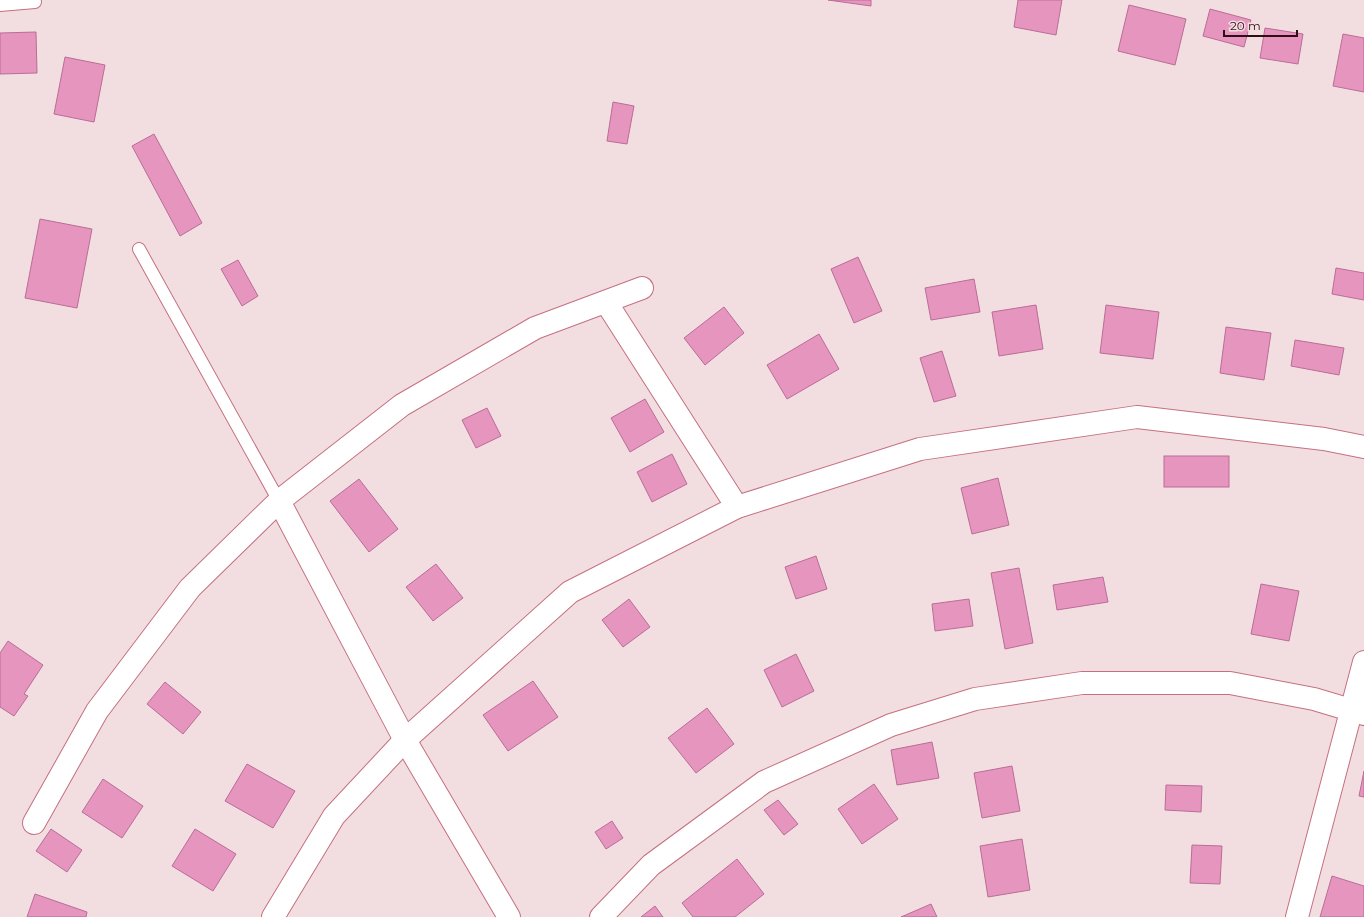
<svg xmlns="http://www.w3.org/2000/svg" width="1364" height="917" font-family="Montserrat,sans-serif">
<rect width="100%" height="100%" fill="#f2dee1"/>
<!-- building -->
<g fill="#e695be" stroke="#ba6d95">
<path d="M 828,0 L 871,0 L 871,6 Z"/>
<path d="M 1018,0 L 1062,0 L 1056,35 L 1014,27 Z"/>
<path d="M 1129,5 L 1186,19 L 1175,65 L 1118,51 Z"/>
<path d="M 1210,9 L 1251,20 L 1244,47 L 1203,36 Z"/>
<path d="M 1265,28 L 1303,34 L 1298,64 L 1260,58 Z"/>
<path d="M 36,32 L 37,73 L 0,74 L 0,33 Z"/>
<path d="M 1343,34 L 1364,38 L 1364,92 L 1333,86 Z"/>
<path d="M 65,57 L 105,65 L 94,122 L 54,114 Z"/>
<path d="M 613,102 L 634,106 L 627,144 L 607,141 Z"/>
<path d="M 154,134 L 202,223 L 180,236 L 132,146 Z"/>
<path d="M 40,219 L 92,229 L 77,308 L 25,298 Z"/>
<path d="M 858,257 L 882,311 L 854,323 L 831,269 Z"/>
<path d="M 238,260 L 258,296 L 242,306 L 221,269 Z"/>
<path d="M 1336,268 L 1364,273 L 1364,300 L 1332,294 Z"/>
<path d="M 974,279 L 980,312 L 931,320 L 925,288 Z"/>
<path d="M 1036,305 L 1043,349 L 999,356 L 992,312 Z"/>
<path d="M 1106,305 L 1159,312 L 1153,359 L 1100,353 Z"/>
<path d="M 724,307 L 744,333 L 705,365 L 684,338 Z"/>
<path d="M 1226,327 L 1271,333 L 1264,380 L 1220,373 Z"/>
<path d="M 819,334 L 839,369 L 787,399 L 767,365 Z"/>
<path d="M 1295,340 L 1344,348 L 1339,375 L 1291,366 Z"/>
<path d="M 942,351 L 956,396 L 934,402 L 920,358 Z"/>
<path d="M 645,399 L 664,432 L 630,452 L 611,418 Z"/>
<path d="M 487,408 L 501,436 L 476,448 L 462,420 Z"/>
<path d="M 672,454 L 687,484 L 652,502 L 637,472 Z"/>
<rect x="1164" y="456" width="65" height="31"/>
<path d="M 998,478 L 1009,525 L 972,534 L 961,488 Z"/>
<path d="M 359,479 L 398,529 L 369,552 L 330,501 Z"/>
<path d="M 816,556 L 827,589 L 796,599 L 785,567 Z"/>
<path d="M 436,564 L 463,598 L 433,621 L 406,587 Z"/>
<path d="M 1019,568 L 1033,643 L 1005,649 L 991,573 Z"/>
<path d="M 1103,577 L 1108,602 L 1057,610 L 1053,585 Z"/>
<path d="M 1261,584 L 1299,591 L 1289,641 L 1251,634 Z"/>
<path d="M 629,599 L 650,627 L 623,647 L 602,620 Z"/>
<path d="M 969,599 L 973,626 L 935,631 L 932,604 Z"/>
<path d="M 8,641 L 43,665 L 24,694 L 28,696 L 14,716 L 0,707 L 0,653 Z"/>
<path d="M 796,654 L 814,691 L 782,707 L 764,670 Z"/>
<path d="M 533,681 L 558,717 L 508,751 L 483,715 Z"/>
<path d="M 165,682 L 201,712 L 183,734 L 147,704 Z"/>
<path d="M 707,708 L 734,744 L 696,773 L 668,738 Z"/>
<path d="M 932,742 L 939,778 L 897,785 L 891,750 Z"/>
<path d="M 247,764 L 295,791 L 273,828 L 225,801 Z"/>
<path d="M 1012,766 L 1020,811 L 982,818 L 974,773 Z"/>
<path d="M 1364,771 L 1364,797 L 1359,796 Z"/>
<path d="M 103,779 L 143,806 L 122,838 L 82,812 Z"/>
<path d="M 874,784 L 898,819 L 862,844 L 838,809 Z"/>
<path d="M 1166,785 L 1202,786 L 1201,812 L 1165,810 Z"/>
<path d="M 778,800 L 798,824 L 784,835 L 764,810 Z"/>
<path d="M 612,821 L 623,838 L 606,849 L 595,832 Z"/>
<path d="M 51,829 L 82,850 L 67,872 L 36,851 Z"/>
<path d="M 195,829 L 236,854 L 213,891 L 172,866 Z"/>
<path d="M 1022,839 L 1030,890 L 988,897 L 980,846 Z"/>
<path d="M 1192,845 L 1222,846 L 1220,884 L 1190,883 Z"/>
<path d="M 737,859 L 764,894 L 735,917 L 693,917 L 682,903 Z"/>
<path d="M 1332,876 L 1364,886 L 1364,917 L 1320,917 Z"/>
<path d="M 35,894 L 87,912 L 86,917 L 27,917 Z"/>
<path d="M 931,904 L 937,917 L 901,917 Z"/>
<path d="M 655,906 L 663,917 L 641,917 Z"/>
</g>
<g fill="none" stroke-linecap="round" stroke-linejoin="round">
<defs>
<g id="lane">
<path d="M 0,5 L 35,2"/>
<path d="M 139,249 L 279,501"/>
</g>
<g id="street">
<path d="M 606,302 L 737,507"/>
<path d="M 279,501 L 405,740 L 509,917"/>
<path d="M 34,823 L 97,711 L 190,588 L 279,501 L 402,405 L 535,328 L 642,288"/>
<path d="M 273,917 L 334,816 L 405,740 L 570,592 L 737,507 L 920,449 L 1137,417 L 1324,439 L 1364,447"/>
<path d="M 601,917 L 651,865 L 764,782 L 891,725 L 975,699 L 1082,683 L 1230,683 L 1314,699 L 1364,714"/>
<path d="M 1297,917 L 1364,662"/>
</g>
</defs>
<!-- lane casing -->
<use href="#lane" stroke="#c57080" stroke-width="14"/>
<!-- street casing -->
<use href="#street" stroke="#c57080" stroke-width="24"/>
<!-- lane -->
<use href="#lane" stroke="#fff" stroke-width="12"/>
<!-- street -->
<use href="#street" stroke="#fff" stroke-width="22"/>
</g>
<!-- scale -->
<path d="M1224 30v6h73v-6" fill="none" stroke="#2f0e16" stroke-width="2"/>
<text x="1230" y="30" font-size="12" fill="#2f0e16" stroke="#f2dee1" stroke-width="3" paint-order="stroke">20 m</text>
</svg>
